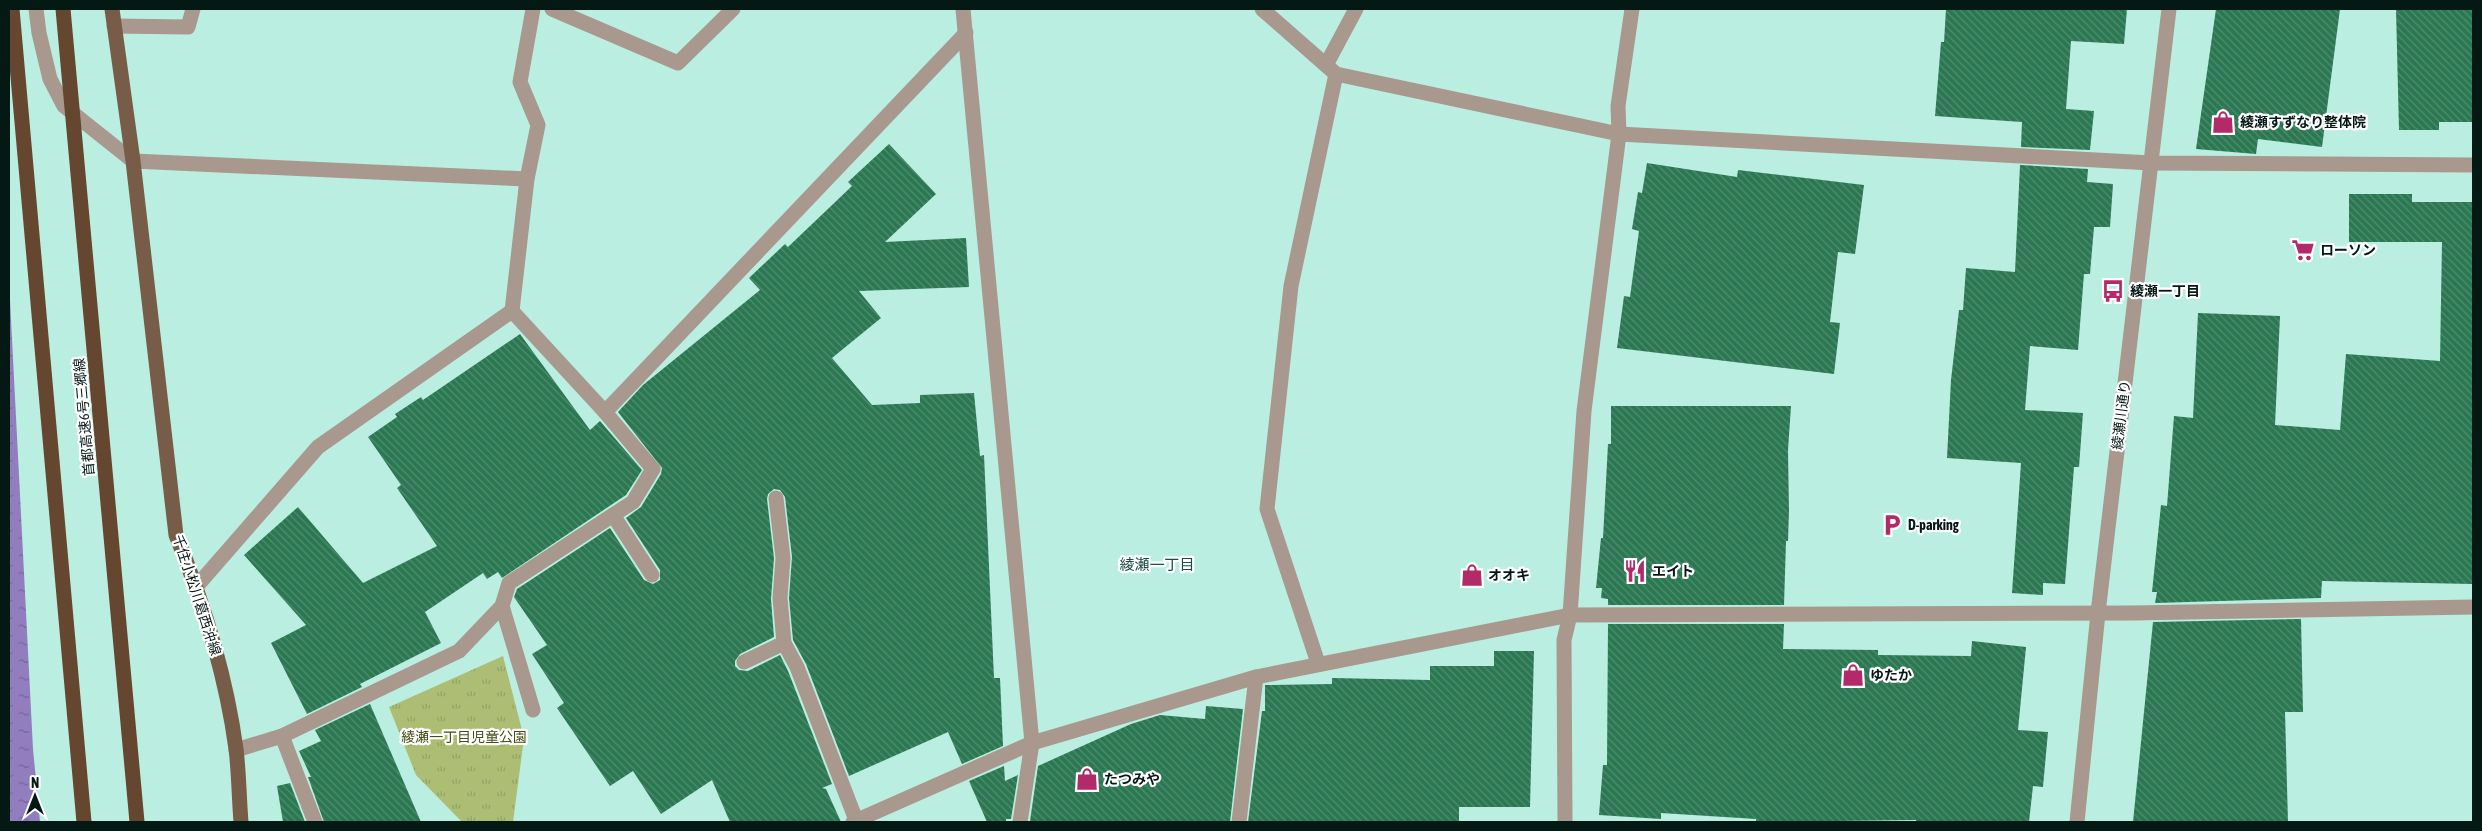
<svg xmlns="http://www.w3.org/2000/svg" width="2482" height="831" font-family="'Asap Condensed','Noto Sans JP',sans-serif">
<defs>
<pattern id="park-tufts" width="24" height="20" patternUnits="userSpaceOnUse" patternTransform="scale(1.25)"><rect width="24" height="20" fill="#aebd74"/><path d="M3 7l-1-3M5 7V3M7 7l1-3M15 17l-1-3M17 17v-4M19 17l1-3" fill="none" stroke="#94a264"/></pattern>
<pattern id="water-ripples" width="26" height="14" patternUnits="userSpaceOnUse" patternTransform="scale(1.25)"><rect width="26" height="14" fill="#927dbf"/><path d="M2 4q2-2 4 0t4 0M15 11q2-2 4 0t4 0" fill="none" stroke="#75659a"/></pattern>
<pattern id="building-back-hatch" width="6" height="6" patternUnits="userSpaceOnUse" patternTransform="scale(1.25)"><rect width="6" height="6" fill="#297851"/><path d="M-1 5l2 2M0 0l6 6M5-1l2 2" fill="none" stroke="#538c70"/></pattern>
</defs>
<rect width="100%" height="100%" fill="#baeee1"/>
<!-- park -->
<path fill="url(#park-tufts)" d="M 503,656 L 524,738 L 513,822 L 462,822 L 416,775 L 389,707 Z"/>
<!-- water -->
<path fill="url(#water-ripples)" d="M 9,280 L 33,749 L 40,822 L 9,822 Z"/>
<!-- building -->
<g fill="url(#building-back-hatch)">
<path d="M 1946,9 L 2127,9 L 2124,44 L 2071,41 L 2066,109 L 2094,111 L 2090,150 L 2021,147 L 2022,122 L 1935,116 L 1941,42 L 1944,42 Z"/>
<path d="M 2216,9 L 2340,9 L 2322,147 L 2258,139 L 2256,154 L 2196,149 Z"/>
<path d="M 2396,9 L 2473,9 L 2473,122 L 2439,122 L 2439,130 L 2399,130 Z"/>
<path d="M 889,144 L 936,194 L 885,242 L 966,238 L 969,287 L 859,291 L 881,318 L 832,358 L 872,405 L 920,403 L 920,395 L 974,393 L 980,456 L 984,455 L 994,678 L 1000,678 L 1003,746 L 962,764 L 948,732 L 849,776 L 806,664 L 793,640 L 789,598 L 792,557 L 785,497 L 780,490 L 774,489 L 768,494 L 767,499 L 774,558 L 771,599 L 774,637 L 740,654 L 735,661 L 735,666 L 739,670 L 748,671 L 780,655 L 788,671 L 832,784 L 822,788 L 826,789 L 841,822 L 730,822 L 712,780 L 661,814 L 633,771 L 610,786 L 557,708 L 564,703 L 532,654 L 547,645 L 514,597 L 517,589 L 610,528 L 644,580 L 653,584 L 660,580 L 660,570 L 626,518 L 641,507 L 661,474 L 662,468 L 618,412 L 643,385 L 760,290 L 749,278 L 785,244 L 788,247 L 852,186 L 848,182 Z"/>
<path d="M 1647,163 L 1737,177 L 1738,170 L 1864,185 L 1855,254 L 1838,252 L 1830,322 L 1840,323 L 1834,374 L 1617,348 L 1624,296 L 1630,297 L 1639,231 L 1632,229 L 1638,192 L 1642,193 Z"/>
<path d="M 2020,165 L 2088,169 L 2087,182 L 2113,184 L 2110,227 L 2094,227 L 2090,274 L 2084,274 L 2078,350 L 2030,346 L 2025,410 L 2083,413 L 2079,467 L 2074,467 L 2065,584 L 2043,583 L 2043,595 L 2012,593 L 2021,463 L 1947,458 L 1951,380 L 1959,310 L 1963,310 L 1966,268 L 2015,272 Z"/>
<path d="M 2349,194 L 2412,194 L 2412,202 L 2473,202 L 2473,584 L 2322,581 L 2321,598 L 2155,603 L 2157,592 L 2152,592 L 2161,505 L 2167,506 L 2174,416 L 2193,418 L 2198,313 L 2280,316 L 2275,425 L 2340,430 L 2346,354 L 2440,361 L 2442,242 L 2349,242 Z"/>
<path d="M 520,334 L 590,430 L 600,421 L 642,470 L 626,495 L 502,578 L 498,572 L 487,579 L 483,573 L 425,612 L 441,643 L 360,684 L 362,687 L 307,714 L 271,643 L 306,625 L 244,555 L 298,507 L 363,583 L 437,546 L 397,488 L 401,485 L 368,437 L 397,417 L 395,414 L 421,397 L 423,400 Z"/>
<path d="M 1611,406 L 1791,406 L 1788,450 L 1789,511 L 1788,541 L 1786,541 L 1784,605 L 1608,605 L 1608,599 L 1601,598 L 1602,588 L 1596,588 L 1601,538 L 1603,538 L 1608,444 L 1611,444 Z"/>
<path d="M 2301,619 L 2303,712 L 2285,712 L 2288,822 L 2133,822 L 2153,622 Z"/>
<path d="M 1608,624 L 1784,624 L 1783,649 L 1878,650 L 1878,655 L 1971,656 L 1972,641 L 2026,647 L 2018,730 L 2048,732 L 2043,787 L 2033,786 L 2029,822 L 1916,822 L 1916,820 L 1756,822 L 1756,819 L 1661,813 L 1661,819 L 1599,815 L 1603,765 L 1607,765 Z"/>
<path d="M 1494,651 L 1534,651 L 1530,807 L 1459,807 L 1459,822 L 1248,822 L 1262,711 L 1265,711 L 1265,685 L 1332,684 L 1332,678 L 1430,680 L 1430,666 L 1494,666 Z"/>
<path d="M 370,704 L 421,822 L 324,822 L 308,777 L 311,777 L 299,751 L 321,741 L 315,730 Z"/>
<path d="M 1206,706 L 1243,709 L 1230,822 L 1030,821 L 1038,766 L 1131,724 L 1160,715 L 1205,719 Z"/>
<path d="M 1004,766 L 1005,781 L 1018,775 L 1011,819 L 1006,819 L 1006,822 L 987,822 L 969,781 Z"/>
<path d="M 290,783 L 305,822 L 283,822 L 277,786 Z"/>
</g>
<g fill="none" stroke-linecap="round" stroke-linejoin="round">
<!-- service -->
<g stroke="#a8988d" stroke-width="15">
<path d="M 552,9 L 678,63 L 733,9"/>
<path d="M 114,26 L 188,27 L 193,9"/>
<path d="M 1326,65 L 1356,9"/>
<path d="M 776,498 L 783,558 L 780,598 L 784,643 L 797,667 L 856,820"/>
<path d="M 613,515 L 652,575"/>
<path d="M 502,606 L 533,710"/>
<path d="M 744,662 L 784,643"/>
<path d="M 1318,663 L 1267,509 L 1291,286 L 1336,74"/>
<path d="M 282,736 L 315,822"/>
<path d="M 1239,822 L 1256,677"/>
</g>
<!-- minor -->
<g stroke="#a8988d" stroke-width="15">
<path d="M 36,9 L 39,33 L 50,79 L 64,106 L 133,161 L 527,179"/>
<path d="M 963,9 L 1032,743 L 1020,822"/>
<path d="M 1262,9 L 1336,74 L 1619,134 L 2151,163 L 2473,165"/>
<path d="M 605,412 L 966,33"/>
<path d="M 196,587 L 318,447 L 512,311 L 527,179 L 538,125 L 520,82 L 533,9"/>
<path d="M 236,750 L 282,736 L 459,651 L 502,606 L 509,583 L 633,502 L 653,469 L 605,412 L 512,311"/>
<path d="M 853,822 L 1032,743 L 1256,677 L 1570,615 L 2133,613 L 2473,607"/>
<path d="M 1565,822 L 1564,640 L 1570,615 L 1584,411 L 1619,134 L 1618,106 L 1632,9"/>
</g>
<!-- tertiary -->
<path stroke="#a8988d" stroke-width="15" d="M 2077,822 L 2098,613 L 2169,9"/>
<!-- primary -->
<path stroke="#775c47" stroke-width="15" d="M 112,9 L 133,161 L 176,535 C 204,604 226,675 236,749 C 239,773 239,798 241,822"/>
<!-- motorway -->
<g stroke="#65462e" stroke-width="15">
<path d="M 12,9 L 84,822"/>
<path d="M 63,9 L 137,822"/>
</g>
</g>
<!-- icons -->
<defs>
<symbol id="shop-bare" viewBox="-9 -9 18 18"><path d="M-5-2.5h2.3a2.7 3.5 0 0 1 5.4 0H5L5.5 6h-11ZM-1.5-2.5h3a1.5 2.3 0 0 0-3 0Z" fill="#b32a68" stroke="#fff" stroke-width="2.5" paint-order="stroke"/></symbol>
<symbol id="supermarket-bare" viewBox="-9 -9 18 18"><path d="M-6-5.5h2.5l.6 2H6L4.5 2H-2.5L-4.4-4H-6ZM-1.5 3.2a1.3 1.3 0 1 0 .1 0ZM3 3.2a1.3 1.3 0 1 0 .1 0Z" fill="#b32a68" stroke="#fff" stroke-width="2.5" paint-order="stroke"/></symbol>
<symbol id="bus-bare" viewBox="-9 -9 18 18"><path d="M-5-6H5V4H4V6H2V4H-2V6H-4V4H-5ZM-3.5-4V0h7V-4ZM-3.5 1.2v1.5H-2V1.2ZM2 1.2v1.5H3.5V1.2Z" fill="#b32a68" stroke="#fff" stroke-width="2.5" paint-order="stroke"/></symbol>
<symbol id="parking-bare" viewBox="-9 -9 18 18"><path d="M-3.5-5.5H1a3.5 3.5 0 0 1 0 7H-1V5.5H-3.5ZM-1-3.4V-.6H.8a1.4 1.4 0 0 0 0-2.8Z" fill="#b32a68" stroke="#fff" stroke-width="2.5" paint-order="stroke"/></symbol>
<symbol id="restaurant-bare" viewBox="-9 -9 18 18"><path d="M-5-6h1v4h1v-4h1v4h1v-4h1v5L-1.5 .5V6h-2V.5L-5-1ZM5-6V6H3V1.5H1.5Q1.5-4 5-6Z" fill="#b32a68" stroke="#fff" stroke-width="2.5" paint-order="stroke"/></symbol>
</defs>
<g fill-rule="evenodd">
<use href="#shop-bare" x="2207" y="106" width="32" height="32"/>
<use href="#supermarket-bare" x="2287" y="234" width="32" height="32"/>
<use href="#bus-bare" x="2097" y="275" width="32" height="32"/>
<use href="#parking-bare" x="1876" y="509" width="32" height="32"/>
<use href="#restaurant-bare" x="1619" y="555" width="32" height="32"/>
<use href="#shop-bare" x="1456" y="559" width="32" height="32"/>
<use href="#shop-bare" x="1837" y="659" width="32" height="32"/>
<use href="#shop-bare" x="1071" y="763" width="32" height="32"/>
</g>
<g text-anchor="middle" stroke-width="4.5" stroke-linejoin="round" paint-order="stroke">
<!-- poi labels -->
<g font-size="14" font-weight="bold" fill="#041814" stroke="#fff" text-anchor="start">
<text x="2240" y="127">綾瀬すずなり整体院</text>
<text x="2320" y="255">ローソン</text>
<text x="2130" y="296">綾瀬一丁目</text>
<text x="1908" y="530">D-parking</text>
<text x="1652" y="576">エイト</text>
<text x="1488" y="580">オオキ</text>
<text x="1870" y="680">ゆたか</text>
<text x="1104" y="784">たつみや</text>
</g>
<!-- street labels -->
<g font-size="14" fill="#041814" stroke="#fff">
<text transform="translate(2121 415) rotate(-83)" y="5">綾瀬川通り</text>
<text transform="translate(84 417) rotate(-95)" y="5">首都高速6号三郷線</text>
<text transform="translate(197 595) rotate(72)" y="5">千住小松川葛西沖線</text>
</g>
<!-- park labels -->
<g font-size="14" fill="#454e17" stroke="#fff">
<text x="464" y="742">綾瀬一丁目児童公園</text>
</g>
<!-- neighbourhood labels -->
<g font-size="15" fill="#194c42" stroke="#fff">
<text x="1157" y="570">綾瀬一丁目</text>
</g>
</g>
<!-- border -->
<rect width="2482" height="831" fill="none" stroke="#041814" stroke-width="20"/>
<!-- north arrow -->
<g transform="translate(35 796)" stroke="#ffffff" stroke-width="4" paint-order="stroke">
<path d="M0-4L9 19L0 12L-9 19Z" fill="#041814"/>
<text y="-8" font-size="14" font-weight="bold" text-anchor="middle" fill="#041814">N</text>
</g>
</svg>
